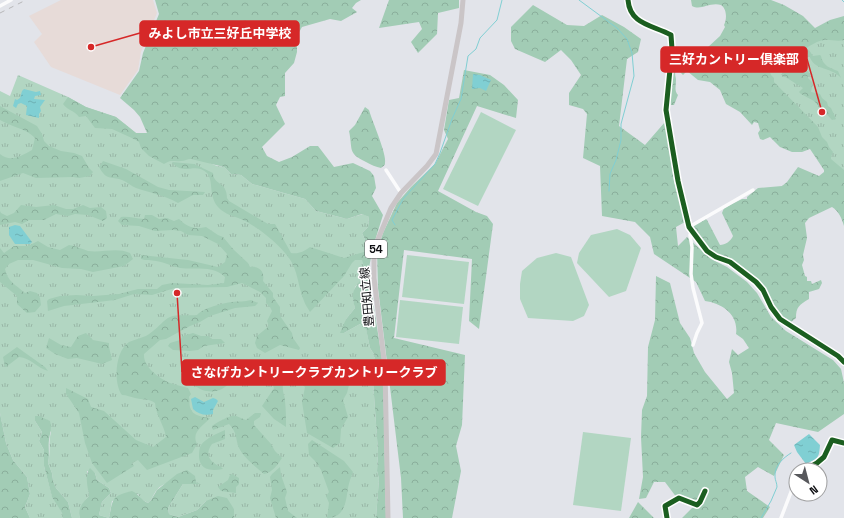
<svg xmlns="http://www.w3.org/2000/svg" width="844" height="518" font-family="'Space Grotesk','Noto Sans JP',sans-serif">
<defs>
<pattern id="grass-tufts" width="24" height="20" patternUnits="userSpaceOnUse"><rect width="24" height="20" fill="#b2d6c2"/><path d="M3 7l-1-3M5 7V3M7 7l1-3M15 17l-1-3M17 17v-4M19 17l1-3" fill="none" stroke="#98b6a6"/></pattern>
<pattern id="forest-crowns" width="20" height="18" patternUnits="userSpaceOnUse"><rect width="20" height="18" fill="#a2ccb5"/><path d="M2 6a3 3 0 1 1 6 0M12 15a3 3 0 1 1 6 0" fill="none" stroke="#8aae9b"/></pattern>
<pattern id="water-ripples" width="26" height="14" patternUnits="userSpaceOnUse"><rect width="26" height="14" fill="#80cfd3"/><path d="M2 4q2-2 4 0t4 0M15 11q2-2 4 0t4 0" fill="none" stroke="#6db1b4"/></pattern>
</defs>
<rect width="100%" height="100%" fill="#e2e4ea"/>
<!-- education -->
<path fill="#e7dbd8" d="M 61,0 L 153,0 L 157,13 L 141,52 L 138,70 L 120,95 L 51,67 L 34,42 L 42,34 L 29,16 Z"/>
<!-- grass -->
<g fill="url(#grass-tufts)">
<path d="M 844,25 L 844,186 L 789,103 L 761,65 L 770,48 Z"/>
<path d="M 18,75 L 68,97 L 86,107 L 116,117 L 136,133 L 217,166 L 224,167 L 231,174 L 241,175 L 252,184 L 305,199 L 316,211 L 347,219 L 363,214 L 369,217 L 368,227 L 362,233 L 368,246 L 363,278 L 355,287 L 353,299 L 355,308 L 346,319 L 344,333 L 360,324 L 366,328 L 370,348 L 375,356 L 372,367 L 378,452 L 377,471 L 379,479 L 376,518 L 234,518 L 234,509 L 206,501 L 197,510 L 178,517 L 169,514 L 168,508 L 183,484 L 198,484 L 196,482 C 184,483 165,479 157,490 C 153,494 153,499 148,503 L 141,499 L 138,494 L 112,501 L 109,518 L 99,515 L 102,502 L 111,493 L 109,488 L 97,480 L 95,473 L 87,471 L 89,496 C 84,501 78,510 80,518 L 72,518 L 68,502 L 56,488 L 53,480 L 52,473 L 48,463 C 51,451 48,443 51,432 L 35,416 L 35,421 L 42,432 L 39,441 L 44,450 L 44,466 L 52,496 L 64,516 L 63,518 L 30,518 L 25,507 L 30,494 L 27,477 L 13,460 L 6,443 L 0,413 L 0,91 L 10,96 Z"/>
</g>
<!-- forest -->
<g fill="url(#forest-crowns)">
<path d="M 155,0 L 361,0 L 356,3 L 352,8 L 357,12 L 341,21 L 330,19 L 302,27 L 297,36 L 297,52 L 294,63 L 285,73 L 285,96 L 280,97 L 276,105 L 285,124 L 262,147 L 267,156 L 279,162 L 292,157 L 310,146 L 318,146 L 334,167 L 353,163 L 370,171 L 374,176 L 376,188 L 372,196 L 383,215 L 373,247 L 369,268 L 373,302 L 383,365 L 386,518 L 376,518 L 379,479 L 377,471 L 378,452 L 372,367 L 375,356 L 370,348 L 366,329 L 360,324 L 344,333 L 340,333 L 346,319 L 355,308 C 354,305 353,301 353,298 C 352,281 370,281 362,260 L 355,260 L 352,263 L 344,276 L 310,312 C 308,308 305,305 304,301 C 298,287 298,270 289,258 C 280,245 259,228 245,221 C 235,216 225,215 218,207 C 208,195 214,181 207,173 C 195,161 183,177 172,162 L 194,164 L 213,173 C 213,185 227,181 227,198 L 229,201 L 268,224 L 275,224 L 291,253 C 299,254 303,252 310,247 L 344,258 L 367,251 L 368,246 L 362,233 L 368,227 L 369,217 L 362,214 L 347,219 L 316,211 L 305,199 L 252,184 L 241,175 L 231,174 L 224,167 L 191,159 C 187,159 185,161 181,161 C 173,162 172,159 164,164 L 149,156 L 141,148 L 139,142 L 134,139 L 112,129 L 95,128 L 86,116 L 79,117 C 75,111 67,110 63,104 L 68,97 L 86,107 L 116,117 L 136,133 L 147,133 L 140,117 L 134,110 L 120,98 L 139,71 L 143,53 L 159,14 Z"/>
<path d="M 389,0 L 459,0 L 459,8 L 438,13 L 437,34 L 418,53 L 411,42 L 422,29 L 419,22 L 379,28 Z"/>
<path d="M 691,0 L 771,0 L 784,5 L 803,16 L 815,28 L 830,20 L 844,16 L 844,40 C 837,42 829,39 824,40 C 817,41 811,45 805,49 L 796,48 L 794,51 C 796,67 802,63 810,74 L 807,77 L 813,83 L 811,92 L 820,94 L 822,98 L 827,102 L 828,106 L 831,108 L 836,119 L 832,120 L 814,101 L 801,94 L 799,92 L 803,88 L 782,75 C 782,69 781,64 775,62 L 772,65 L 774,68 L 770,72 L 771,75 L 774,78 L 774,82 L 818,127 L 822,137 L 827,142 L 829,147 L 833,152 L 831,157 L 831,159 L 844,170 L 844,226 C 842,219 839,211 832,207 L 809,218 L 805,223 L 807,238 L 803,255 L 804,260 L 802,265 L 805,276 L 807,277 L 807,281 L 811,281 L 812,284 L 821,280 L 822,283 L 819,289 L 809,292 L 809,299 C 799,305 796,307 796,318 L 791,322 C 773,319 769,292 757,280 C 750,274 740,268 732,262 C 728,260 723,258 718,256 C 710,251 694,235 693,226 L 705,219 L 707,220 L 720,245 C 725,245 731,241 733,236 L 722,213 L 724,208 L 742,199 L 747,199 L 747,197 L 758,188 L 782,186 L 787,182 L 798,167 L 819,176 L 824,172 L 824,170 L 810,149 L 802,152 L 792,152 L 780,147 L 770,137 L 763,140 L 760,139 L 758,133 L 760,130 L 758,123 L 754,122 L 752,125 L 740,112 L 726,104 L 720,90 L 710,82 L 698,80 L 687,71 L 683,75 L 679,71 L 676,70 C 674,75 676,76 676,80 C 676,86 674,91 678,95 L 674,105 L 671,105 L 670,100 L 675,58 C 684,51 688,57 697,59 L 700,67 L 705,67 L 711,64 L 711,59 L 706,55 L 707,48 L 720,36 L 725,27 L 724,25 C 727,19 727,9 721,5 C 709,2 701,11 692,6 Z"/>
<path d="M 533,5 L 567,25 L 584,26 L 602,15 L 624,27 L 641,39 L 638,52 L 627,59 L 619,126 L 645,145 L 665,122 L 674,181 L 685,222 L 676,227 L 678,246 L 687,237 L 711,259 L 727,267 L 747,282 L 757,293 L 771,317 L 786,331 L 833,360 L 841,369 L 844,383 L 844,414 L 818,432 L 776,423 L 769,440 L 784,455 L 774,476 L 758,467 L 745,477 L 747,491 L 770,507 L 763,518 L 682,518 L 693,507 L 683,497 L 677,498 L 665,482 L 654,482 L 646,498 L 639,499 L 643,477 L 641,437 L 642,410 L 647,396 L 648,347 L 655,320 L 656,276 L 670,283 L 680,323 L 690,338 L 694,353 L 705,372 L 727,399 L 734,393 L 732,373 L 729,362 L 732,349 L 738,355 L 749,348 L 743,339 L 736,334 C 739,315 722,303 705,301 L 696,282 L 654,254 L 650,237 L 635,222 L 602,216 L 600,166 L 583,158 L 587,114 L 583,109 L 569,105 L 569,93 L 581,75 L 571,60 L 561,50 L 545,62 L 515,49 L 511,41 L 511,27 Z"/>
<path d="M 807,50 L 809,50 L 813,56 L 820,55 L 821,56 C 823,66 830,68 838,71 L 841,78 C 839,76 836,73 833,72 C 823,67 813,68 809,55 L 806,53 Z"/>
<path d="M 464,70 L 490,75 L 504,85 L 518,100 L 516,118 L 477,106 L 438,191 L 476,212 L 487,216 L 493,224 L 479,329 L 469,321 L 472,259 L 404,250 L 394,338 L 465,355 L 462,425 L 456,446 L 461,471 L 452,518 L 403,518 L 401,478 L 378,288 L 377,251 L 383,233 L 397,203 L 411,187 L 435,164 L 448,139 L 444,130 L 449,100 L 459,98 Z"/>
<path d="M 0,106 L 37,126 L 42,134 L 44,141 L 49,146 L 61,151 L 74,153 L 82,156 L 89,168 L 93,172 L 90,176 L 79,178 L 73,177 L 36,178 L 23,173 L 0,181 L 0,154 C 11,163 21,156 32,150 L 35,138 C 26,128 11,127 0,120 Z"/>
<path d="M 365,107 L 369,110 C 372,121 387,154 385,163 C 385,166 383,166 381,168 C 376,167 371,165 366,162 C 347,153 353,149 349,131 L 355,125 Z"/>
<path d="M 103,161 L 126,169 L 158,187 L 169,190 L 205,192 L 203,195 L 193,195 L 178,203 C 164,195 150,193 136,188 C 131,186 127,182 122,180 C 110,176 107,181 99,167 Z"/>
<path d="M 21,205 L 36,207 L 54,205 L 66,209 L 73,209 L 83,205 L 90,208 L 101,207 L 106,211 L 107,218 L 103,221 L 88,215 L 75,214 L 68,216 L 56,214 L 44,220 L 29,220 L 22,224 L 15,222 L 0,225 L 0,211 L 1,213 L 7,216 L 14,213 Z"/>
<path d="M 145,215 L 152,215 L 159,219 L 167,218 L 174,221 L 179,219 C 187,227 195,230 206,227 L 218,235 L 223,237 L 234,250 L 248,263 L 250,267 C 259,266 265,271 263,281 L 273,293 L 273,297 L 280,307 L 280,316 L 292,333 L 293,338 L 300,348 L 299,350 L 280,345 L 265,353 L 257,348 L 255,343 L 257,336 L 269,326 L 267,321 L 272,311 L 270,307 L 266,303 L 266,298 L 260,292 L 242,283 L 227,287 L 175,288 L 152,295 L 134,294 L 115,300 L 64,306 L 48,311 L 47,301 L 49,299 L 60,296 L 76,295 L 93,296 L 119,294 L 138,289 L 157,289 L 162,285 L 172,283 L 208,285 L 224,283 L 225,277 C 213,265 195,270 180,268 C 172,266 164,262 156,261 C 151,260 146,261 141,259 L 141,255 L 188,260 L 218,267 L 225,262 L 227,254 L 218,244 L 202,236 L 188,235 L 181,231 L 173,230 L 155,231 L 139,226 L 122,225 L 118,221 L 121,217 C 129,216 136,219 144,219 Z"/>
<path d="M 38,241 L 48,247 L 60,250 L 69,245 C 76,246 82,249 88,251 C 102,253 117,247 130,253 L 133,259 L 124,266 L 93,272 L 81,269 L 62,268 L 33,260 L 18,260 L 9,264 L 5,269 C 8,282 15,284 25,293 L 30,291 L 37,293 L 40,298 L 41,305 L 35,312 L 27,313 L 17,304 L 17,296 L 0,282 L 0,248 L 4,253 L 14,246 L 28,246 Z"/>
<path d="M 251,300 L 258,303 L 255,306 L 235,308 L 210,316 L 200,322 L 190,326 L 166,339 L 160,340 L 144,354 C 143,367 159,378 170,383 C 175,385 182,386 188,388 L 191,394 L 189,397 C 190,401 189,403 190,407 C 192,416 203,417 210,418 C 203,426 191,432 197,444 L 192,453 L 147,470 L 138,460 L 132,463 L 134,466 L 107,483 L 92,463 L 85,443 L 79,413 L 66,394 L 66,388 L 88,399 L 91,407 L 104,411 L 136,440 L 153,447 L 166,437 C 164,425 156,415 155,403 C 149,398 142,400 135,398 C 130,397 127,395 122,395 C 113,383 115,351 129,342 C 133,340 139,339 143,337 C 147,336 150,333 153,331 C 159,327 163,320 170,317 C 176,314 190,316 197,315 C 203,308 223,303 232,302 C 239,301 244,302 251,300 Z"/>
<path d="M 86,333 L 93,340 L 109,343 L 109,347 L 112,360 L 102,364 L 77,358 L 68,359 L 55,354 L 46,348 L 49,338 L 61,345 L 71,347 L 78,336 Z"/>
<path d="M 193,333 L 201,336 L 208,336 L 212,339 L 221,339 L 225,343 L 204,346 L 198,350 L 190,351 L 173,350 L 168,346 L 170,343 L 180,340 L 183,336 Z"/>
<path d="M 17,347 L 45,367 L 48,371 C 37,368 31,358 19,357 L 6,367 L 5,366 L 3,357 Z"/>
<path d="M 323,363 C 335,367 343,375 349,385 L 347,393 L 343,400 L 348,417 L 341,429 L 340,443 L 333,448 L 307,433 L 302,402 L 305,387 L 296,379 L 289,379 L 283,385 C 282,393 285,395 285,401 C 286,410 286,418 286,427 L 274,419 L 262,406 L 274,388 C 269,375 268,379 256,378 C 249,377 244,376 238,379 C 232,381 227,386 222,389 C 215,393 201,392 196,386 L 205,380 L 214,378 L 219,380 L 225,379 L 235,374 L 254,368 L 272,366 L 289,367 L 300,365 Z"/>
<path d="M 0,413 L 6,443 L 13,460 L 27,477 L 30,494 L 25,507 L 30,518 L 0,518 Z"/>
<path d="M 255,413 L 261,413 L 260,417 L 254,421 L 254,425 L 271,444 L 275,451 L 282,458 C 278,464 272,473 264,474 C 256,467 244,458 239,448 C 235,438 238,434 229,424 L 213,430 L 212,426 C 216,423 231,414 236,416 C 240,417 242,419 246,420 Z"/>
<path d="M 35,416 L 39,416 L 50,421 C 52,428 50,433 49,440 C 48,448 50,455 48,463 L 52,473 L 53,480 L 56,488 L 68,502 L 72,518 L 63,518 L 62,513 L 52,497 L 44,466 L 44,450 L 39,441 L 42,432 L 35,421 Z"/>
<path d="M 225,430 L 225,439 L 212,444 C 204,455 210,462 221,467 L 223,469 C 212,471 200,471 199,457 C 199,453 199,448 201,445 C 206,438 218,433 225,430 Z"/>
<path d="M 312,440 L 344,461 L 353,472 C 351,477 349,482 348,488 C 346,501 345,518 327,518 L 329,503 L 326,496 L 329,492 L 321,470 L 316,462 L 309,455 L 308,444 Z"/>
<path d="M 280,467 L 281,475 L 287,492 L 285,498 L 288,511 L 297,518 L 276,518 L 270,498 L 272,490 L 270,477 L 272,474 Z"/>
<path d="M 90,468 L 95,473 L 97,480 L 109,488 L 111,493 L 102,502 L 99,515 L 109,518 C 113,498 112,496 132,491 C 139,494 141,500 148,503 L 151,500 L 157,490 L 177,474 L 187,470 L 195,476 L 196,482 L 200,484 L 183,484 L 168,508 L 169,514 L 178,517 L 197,510 L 206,501 L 218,496 L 227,498 L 234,509 L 234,518 L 80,518 C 77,509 83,502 89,496 C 88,487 84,476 90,468 Z"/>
<path d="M 232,474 L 239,478 L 239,484 L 236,487 L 236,493 L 221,491 L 218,487 L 228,480 L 230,475 Z"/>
<path d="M 638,502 L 654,518 L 629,518 Z"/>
</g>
<!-- green -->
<g fill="#b2d6c2">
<path d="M 481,112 L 516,130 L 478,206 L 443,189 Z"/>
<path d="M 617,229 L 630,235 L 641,248 L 626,291 L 609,297 L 577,263 L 579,253 L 591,235 Z"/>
<path d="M 556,253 L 571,257 L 589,305 L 584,316 L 573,321 L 528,318 L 520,299 L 520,284 L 522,271 L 537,258 Z"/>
<path d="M 407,255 L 469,262 L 464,304 L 402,297 Z"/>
<path d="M 400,300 L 463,307 L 459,344 L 396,337 Z"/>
<path d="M 583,432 L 631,438 L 621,511 L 573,505 Z"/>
</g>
<!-- water -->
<g fill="url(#water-ripples)">
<path d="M 473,74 L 480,75 L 491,80 L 486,91 L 480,88 L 472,89 Z"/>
<path d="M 24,89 L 36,92 L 40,91 L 41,95 L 35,96 L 34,99 L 45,100 L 40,107 L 41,111 L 39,114 L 39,118 L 26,115 L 27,106 L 21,103 L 18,104 L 16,108 L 13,106 L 15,99 L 17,100 L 20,98 L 22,91 Z"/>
<path d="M 15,225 L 20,226 L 32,242 L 30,244 L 15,244 L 9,235 L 9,227 Z"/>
<path d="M 195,397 L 204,402 L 213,398 L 216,399 L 218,401 L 213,410 L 213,414 C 205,416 198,414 193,409 L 191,399 Z"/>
<path d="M 809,434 L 820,445 C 819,459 818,458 806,464 L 797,452 L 794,445 Z"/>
</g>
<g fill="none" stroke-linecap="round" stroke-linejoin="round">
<!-- stream -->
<g stroke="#80cfd3" stroke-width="1">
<path d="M 579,0 L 617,28 L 627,39 L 632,53 L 634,76 L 621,124 L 621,140 L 616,160 L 610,174 L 609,191"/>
<path d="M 842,0 L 844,2"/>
<path d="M 395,225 L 392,220 L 403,199 L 435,164 L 440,153 L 452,119 L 461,99 L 468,56 L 476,49 L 480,38 L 497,20 L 502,0"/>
<path d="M 761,518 L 771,501 L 777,487 C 777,483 775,480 775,477 C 774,466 783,458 791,453"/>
</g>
<!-- minor -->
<g stroke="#fbfbfc" stroke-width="3.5">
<path d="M 628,0 C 630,25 653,25 671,35 L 672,49 L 666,110 L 678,181 L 689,227 L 707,251 L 716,257 L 730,262 L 756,282 L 763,290 L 771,307 L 780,319 L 838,356 L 844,362"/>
<path d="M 0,6 L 11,0"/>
<path d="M 386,170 L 401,193"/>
<path d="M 689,227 L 753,190"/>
<path d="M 692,232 L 690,235 L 692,247 L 691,274 L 693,288 L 702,323 L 697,333 L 693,345"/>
<path d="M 805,470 L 817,463 L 824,457 L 832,440 L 844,443"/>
<path d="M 667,518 L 665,506 L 679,498 L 697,505 L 700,502 L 705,491"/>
<path d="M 781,518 L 796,479"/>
</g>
<!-- primary -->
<path stroke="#cac5c7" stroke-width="5" d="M 388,518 L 385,368 L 374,278 L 374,256 L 376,244 L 391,208 L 401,193 L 427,166 L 436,154 L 461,23 L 463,0"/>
<!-- rail -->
<path stroke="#b7b7b9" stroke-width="1" stroke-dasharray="5 5" stroke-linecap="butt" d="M 0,13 L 26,0"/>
<defs>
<g id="cycleway">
<path d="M 628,0 C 630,25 653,25 671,35 L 672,49 L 666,110 L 678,181 L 689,227 L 707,251 L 716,257 L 730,262 L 756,282 L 763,290 L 771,307 L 780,319 L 838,356 L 844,362"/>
<path d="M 805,470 L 817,463 L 824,457 L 832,440 L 844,443"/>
<path d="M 667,518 L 665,506 L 679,498 L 697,505 L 700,502 L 705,491"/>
</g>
</defs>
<!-- cycleway casing -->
<use href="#cycleway" stroke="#fff" stroke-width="8"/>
<!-- cycleway -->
<use href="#cycleway" stroke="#1b5e20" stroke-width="5"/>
</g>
<g text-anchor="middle" stroke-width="3" stroke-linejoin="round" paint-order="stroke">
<!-- shield labels -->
<rect fill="#fff" stroke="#555658" stroke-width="1" x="365" y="240" width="22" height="18" rx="3"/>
<g font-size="11" font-weight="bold" fill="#0c0d10">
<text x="376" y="253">54</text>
</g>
<!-- street labels -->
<g font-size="12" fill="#0c0d10" stroke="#fff">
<text transform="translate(367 297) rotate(-95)" y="4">豊田知立線</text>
</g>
</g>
<!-- callouts -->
<path fill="none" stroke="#d62828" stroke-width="1.5" d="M91 47L140 33M822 112L807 59M177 293L182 372"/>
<g fill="#d62828" stroke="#fff" stroke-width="1.5">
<circle cx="91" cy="47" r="4"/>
<circle cx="822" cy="112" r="4"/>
<circle cx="177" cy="293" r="4"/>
</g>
<g fill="#d62828" stroke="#d62828" stroke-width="1.5">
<rect x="140" y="21" width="159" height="25" rx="4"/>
<rect x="661" y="47" width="146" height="25" rx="4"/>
<rect x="182" y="360" width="263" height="25" rx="4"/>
</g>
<g font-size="13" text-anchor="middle" font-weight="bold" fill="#fff">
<text x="220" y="38">みよし市立三好丘中学校</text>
<text x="734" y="64">三好カントリー倶楽部</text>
<text x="314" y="377">さなげカントリークラブカントリークラブ</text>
</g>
<!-- north arrow -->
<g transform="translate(808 482) rotate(144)"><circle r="19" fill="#ffffff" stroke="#9e9e9f"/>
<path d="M0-3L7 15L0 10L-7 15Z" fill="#57585c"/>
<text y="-6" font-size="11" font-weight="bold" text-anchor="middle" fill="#0c0d10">N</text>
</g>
</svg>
